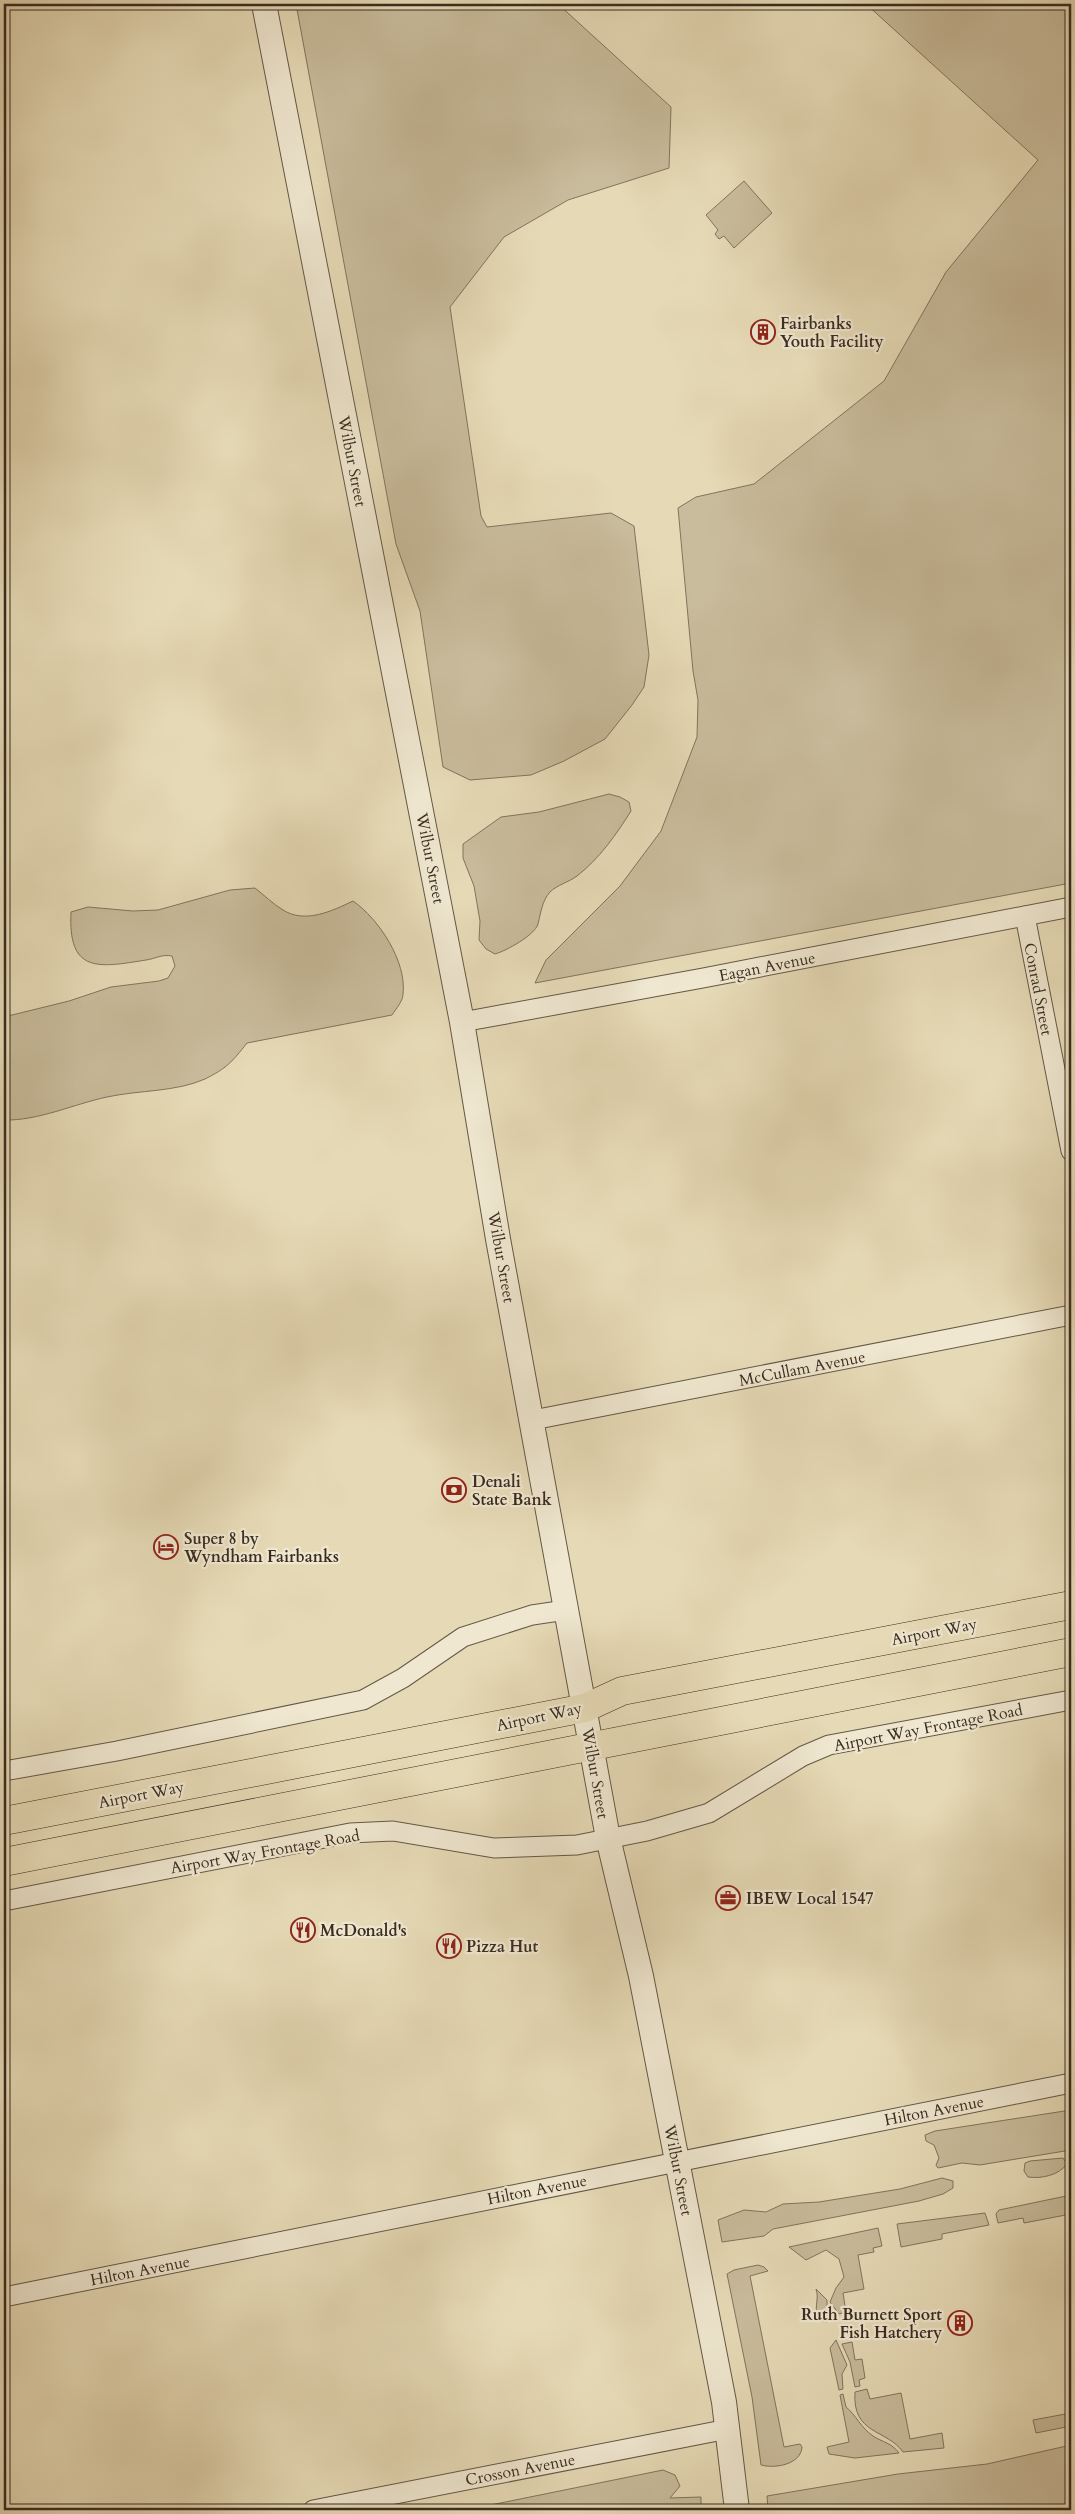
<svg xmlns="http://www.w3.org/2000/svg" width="1075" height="2514" font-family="Cardo,serif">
<rect width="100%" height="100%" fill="#e6dab6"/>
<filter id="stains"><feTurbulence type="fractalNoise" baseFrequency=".004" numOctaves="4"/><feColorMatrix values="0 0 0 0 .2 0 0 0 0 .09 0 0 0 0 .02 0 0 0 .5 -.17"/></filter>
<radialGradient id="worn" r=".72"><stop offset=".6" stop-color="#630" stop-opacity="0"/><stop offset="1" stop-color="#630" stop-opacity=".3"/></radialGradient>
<!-- green -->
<g fill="#c9bc9c" stroke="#81745e">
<path d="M 296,4 L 558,4 L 671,107 L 669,168 L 568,200 L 504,237 L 450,307 L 481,516 L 487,527 L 611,513 L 634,526 L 649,655 L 644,687 L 632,705 L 605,739 L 564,761 L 531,775 L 470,780 L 443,767 L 420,611 L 396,544 Z"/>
<path d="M 866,4 L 1071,4 L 1071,883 L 535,983 L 546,960 L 620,886 L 661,831 L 697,737 L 698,700 L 693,671 L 678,508 L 696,497 L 754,484 L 884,381 L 946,272 L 1038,160 Z"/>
<path d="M 744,181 L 772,213 L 734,248 L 724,236 L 719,239 L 715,234 L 718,230 L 706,215 Z"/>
<path d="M 609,794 L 620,797 L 629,802 L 631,811 C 616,835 599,859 577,876 C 569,882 557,885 550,892 C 542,901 541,912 538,924 C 535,935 506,951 495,954 L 486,949 L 479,940 L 480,921 L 474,886 L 463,858 L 463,844 L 501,817 L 539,812 Z"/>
<path d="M 255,888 C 264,895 273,904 283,910 C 305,924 332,911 353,901 C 379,919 407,962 403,994 C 403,1001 396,1009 392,1015 L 247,1043 C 232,1062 227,1068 205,1079 C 176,1092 139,1090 107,1097 C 74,1104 38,1121 4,1120 L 4,1017 L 69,1001 L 111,987 L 159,981 L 168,978 L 175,966 L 172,956 C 161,954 155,959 146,960 C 97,968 68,973 71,912 L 88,907 L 133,911 L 158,910 L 230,890 Z"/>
<path d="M 1071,2110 L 1071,2150 L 980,2165 L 962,2163 L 938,2168 L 936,2165 L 939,2158 L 934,2145 L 926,2141 L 925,2135 L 935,2131 Z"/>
<path d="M 1063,2158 L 1067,2164 C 1059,2175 1042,2179 1028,2177 L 1024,2171 L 1025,2163 L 1030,2161 Z"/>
<path d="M 942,2178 L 953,2181 L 953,2188 L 943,2194 L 919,2201 L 773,2229 L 764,2236 L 722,2242 L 718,2220 L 744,2210 L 766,2212 L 783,2204 L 819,2202 L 900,2189 Z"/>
<path d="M 1071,2195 L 1071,2214 L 1024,2223 L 1023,2218 L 998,2223 L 996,2214 L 999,2210 Z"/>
<path d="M 985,2213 L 989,2225 L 942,2234 L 942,2239 L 901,2247 L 897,2224 Z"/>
<path d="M 878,2228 L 882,2246 L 873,2248 L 874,2252 L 858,2255 L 864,2289 L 843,2293 L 846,2312 L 839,2314 L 830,2302 L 836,2288 L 844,2277 L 839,2259 L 826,2250 L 806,2260 L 789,2247 Z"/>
<path d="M 758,2265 L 764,2267 L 768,2271 L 750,2276 L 784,2447 L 800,2444 L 802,2447 C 801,2464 776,2469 761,2465 L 752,2397 L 727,2274 L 734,2270 Z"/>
<path d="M 816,2289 L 827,2300 L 827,2322 L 820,2320 C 812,2310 820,2300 816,2289 Z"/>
<path d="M 836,2340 L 847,2365 L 842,2374 L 843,2389 L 839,2390 L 830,2348 Z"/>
<path d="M 852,2342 L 855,2360 L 862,2359 L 865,2378 L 859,2380 L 860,2386 L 855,2387 L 850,2362 L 842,2344 Z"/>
<path d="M 867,2389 L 870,2399 L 901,2393 L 910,2439 L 942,2433 L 944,2448 L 903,2452 C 887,2429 852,2435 855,2392 Z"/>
<path d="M 843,2394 L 846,2407 C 856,2415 861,2428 873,2436 C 882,2442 892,2443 899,2453 L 855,2458 L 829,2454 L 827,2447 L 849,2442 L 840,2395 Z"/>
<path d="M 1071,2413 L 1071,2426 L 1036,2433 L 1033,2420 Z"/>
<path d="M 1071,2445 L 1071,2510 L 768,2510 L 767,2496 L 898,2474 L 987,2464 Z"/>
<path d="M 663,2470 L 675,2475 L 680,2486 L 670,2498 L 701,2497 L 701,2510 L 466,2510 Z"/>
</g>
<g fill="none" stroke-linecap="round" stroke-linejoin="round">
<defs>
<g id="minor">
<path d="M 1025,916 L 1071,1151"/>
<path d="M 462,1022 L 703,978 L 1071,907"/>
<path d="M 533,1420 L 1071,1315"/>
<path d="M 4,1771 L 117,1751 L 363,1700 L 403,1678 L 463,1637 L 532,1615 L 566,1610"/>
<path d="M 4,1901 L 350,1833 L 393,1831 L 494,1848 L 577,1845 L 647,1831 L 709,1813 L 803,1756 L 829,1745 L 1071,1700"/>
<path d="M 4,2297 L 1071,2083"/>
<path d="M 313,2510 L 728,2429"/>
</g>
<path id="tertiary" d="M 264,4 L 462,1022 L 498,1239 L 608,1838 L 641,1976 L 724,2402 L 737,2510"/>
<g id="primary">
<path d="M 4,1821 L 585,1708 L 622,1691 L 1071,1605"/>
<path d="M 4,1862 L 1071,1652"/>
</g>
</defs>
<!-- minor casing -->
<use href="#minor" stroke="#645846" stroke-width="21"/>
<!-- tertiary casing -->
<use href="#tertiary" stroke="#645846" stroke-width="26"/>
<!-- primary casing -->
<use href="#primary" stroke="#392c20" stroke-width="29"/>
<!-- minor -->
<use href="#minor" stroke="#efe7d0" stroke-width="19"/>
<!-- tertiary -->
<use href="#tertiary" stroke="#efe7d0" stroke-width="24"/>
<!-- primary -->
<use href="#primary" stroke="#e6dab6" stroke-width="28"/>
</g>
<!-- icons -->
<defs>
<symbol id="building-ring" viewBox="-11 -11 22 22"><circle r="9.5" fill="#efe7d0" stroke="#8f2418" stroke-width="1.5"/><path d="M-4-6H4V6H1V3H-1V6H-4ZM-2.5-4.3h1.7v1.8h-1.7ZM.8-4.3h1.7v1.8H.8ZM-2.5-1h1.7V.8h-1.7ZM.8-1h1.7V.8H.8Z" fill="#8f2418"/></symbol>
<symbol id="bank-ring" viewBox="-11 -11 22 22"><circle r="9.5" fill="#efe7d0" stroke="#8f2418" stroke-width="1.5"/><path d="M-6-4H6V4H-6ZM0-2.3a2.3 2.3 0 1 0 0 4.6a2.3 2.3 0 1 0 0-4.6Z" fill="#8f2418"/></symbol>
<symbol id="hotel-ring" viewBox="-11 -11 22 22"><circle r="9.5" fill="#efe7d0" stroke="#8f2418" stroke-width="1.5"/><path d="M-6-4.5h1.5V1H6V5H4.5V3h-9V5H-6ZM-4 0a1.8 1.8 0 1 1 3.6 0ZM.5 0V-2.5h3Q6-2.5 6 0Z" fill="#8f2418"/></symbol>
<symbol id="office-ring" viewBox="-11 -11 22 22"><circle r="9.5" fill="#efe7d0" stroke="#8f2418" stroke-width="1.5"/><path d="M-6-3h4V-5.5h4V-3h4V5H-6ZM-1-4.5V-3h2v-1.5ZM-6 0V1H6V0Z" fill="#8f2418"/></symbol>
<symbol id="restaurant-ring" viewBox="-11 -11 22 22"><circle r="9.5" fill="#efe7d0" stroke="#8f2418" stroke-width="1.5"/><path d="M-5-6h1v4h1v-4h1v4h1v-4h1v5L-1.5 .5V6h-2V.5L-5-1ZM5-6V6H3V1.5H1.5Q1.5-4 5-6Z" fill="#8f2418"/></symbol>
</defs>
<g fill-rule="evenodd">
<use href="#building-ring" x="749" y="318" width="28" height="28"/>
<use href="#bank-ring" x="440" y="1476" width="28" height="28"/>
<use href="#hotel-ring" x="152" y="1533" width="28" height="28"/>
<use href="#office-ring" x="714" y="1884" width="28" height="28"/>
<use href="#restaurant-ring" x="289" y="1916" width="28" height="28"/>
<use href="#restaurant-ring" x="435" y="1932" width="28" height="28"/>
<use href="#building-ring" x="946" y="2309" width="28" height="28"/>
</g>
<g text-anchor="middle" stroke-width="4.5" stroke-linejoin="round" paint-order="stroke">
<!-- poi labels -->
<g font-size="16" font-weight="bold" fill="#392c20" stroke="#efe7d0" text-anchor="start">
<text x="780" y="329">Fairbanks<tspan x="780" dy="18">Youth Facility</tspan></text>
<text x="472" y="1487">Denali<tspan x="472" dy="18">State Bank</tspan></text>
<text x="184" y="1544">Super 8 by<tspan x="184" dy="18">Wyndham Fairbanks</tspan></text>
<text x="746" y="1904">IBEW Local 1547</text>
<text x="320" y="1936">McDonald's</text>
<text x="466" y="1952">Pizza Hut</text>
<text x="942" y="2320" text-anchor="end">Ruth Burnett Sport<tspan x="942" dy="18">Fish Hatchery</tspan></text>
</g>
<!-- street labels -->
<g font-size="16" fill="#392c20" stroke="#efe7d0">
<text transform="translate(353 461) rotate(79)" y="6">Wilbur Street</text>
<text transform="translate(431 858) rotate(79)" y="6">Wilbur Street</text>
<text transform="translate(767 966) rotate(-11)" y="6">Eagan Avenue</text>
<text transform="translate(1039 989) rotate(79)" y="6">Conrad Street</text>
<text transform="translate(502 1257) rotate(80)" y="6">Wilbur Street</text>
<text transform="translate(802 1368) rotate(-11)" y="6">McCullam Avenue</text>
<text transform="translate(934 1631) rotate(-11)" y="6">Airport Way</text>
<text transform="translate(539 1716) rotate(-12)" y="6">Airport Way</text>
<text transform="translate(928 1727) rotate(-11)" y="6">Airport Way Frontage Road</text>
<text transform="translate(596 1773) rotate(80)" y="6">Wilbur Street</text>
<text transform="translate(141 1794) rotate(-11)" y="6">Airport Way</text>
<text transform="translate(265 1851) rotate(-10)" y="6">Airport Way Frontage Road</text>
<text transform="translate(934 2110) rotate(-11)" y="6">Hilton Avenue</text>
<text transform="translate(679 2170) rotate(79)" y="6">Wilbur Street</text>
<text transform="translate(537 2189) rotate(-11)" y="6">Hilton Avenue</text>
<text transform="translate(140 2270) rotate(-11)" y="6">Hilton Avenue</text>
<text transform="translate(520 2469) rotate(-11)" y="6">Crosson Avenue</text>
</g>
</g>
<!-- margin -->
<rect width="1075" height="2514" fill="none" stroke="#e6dab6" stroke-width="20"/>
<rect x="5" y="5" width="1065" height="2504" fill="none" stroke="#392c20" stroke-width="2.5"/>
<rect x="10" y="10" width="1055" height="2494" fill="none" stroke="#392c20"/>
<rect width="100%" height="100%" filter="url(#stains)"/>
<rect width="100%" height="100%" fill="url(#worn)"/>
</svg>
